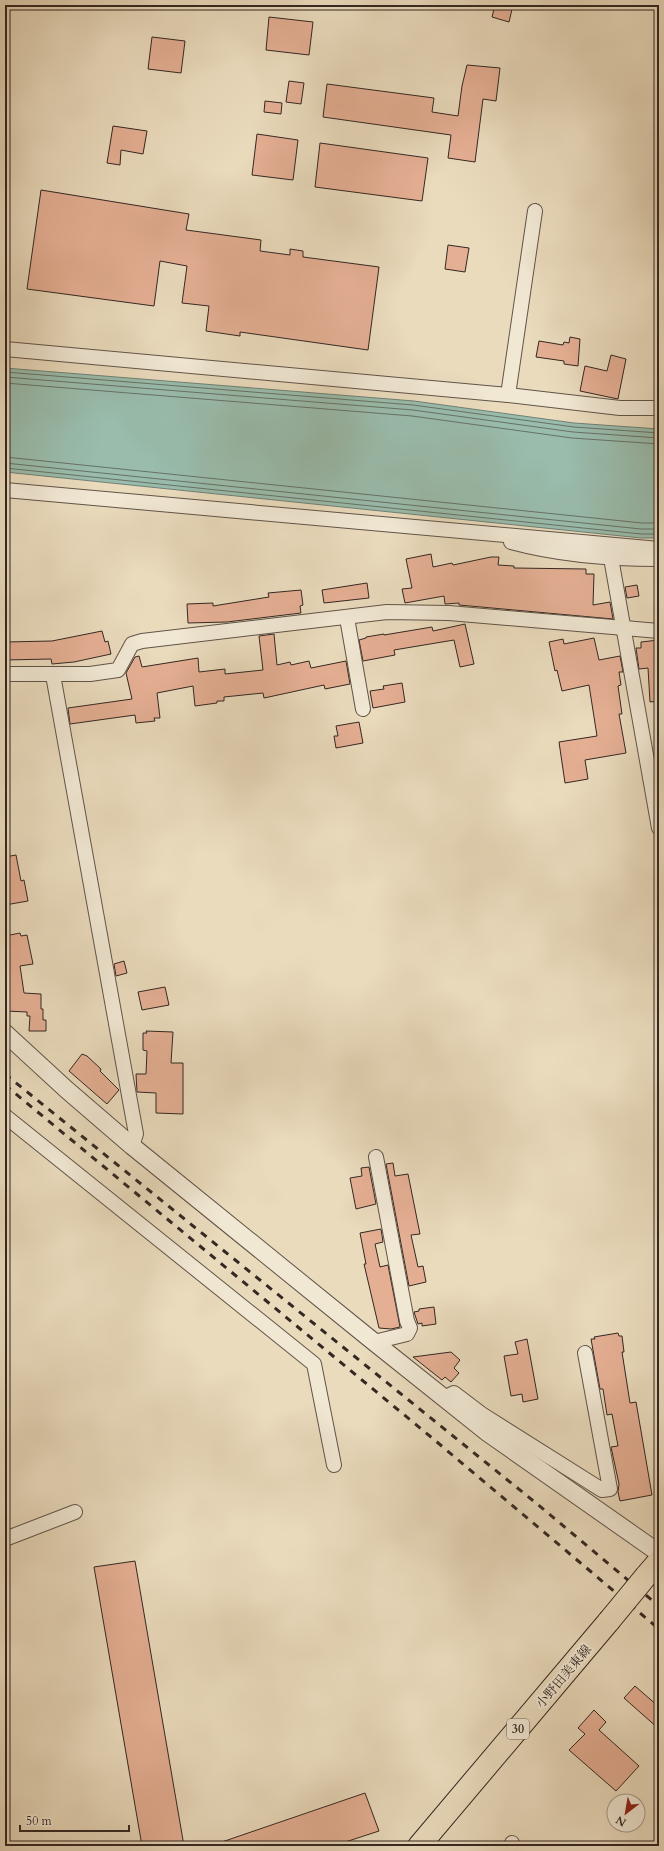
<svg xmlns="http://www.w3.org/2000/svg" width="664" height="1851" font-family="Cardo,'Noto Serif JP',serif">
<rect width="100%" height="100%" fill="#eadbbd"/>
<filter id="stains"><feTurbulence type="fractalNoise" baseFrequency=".005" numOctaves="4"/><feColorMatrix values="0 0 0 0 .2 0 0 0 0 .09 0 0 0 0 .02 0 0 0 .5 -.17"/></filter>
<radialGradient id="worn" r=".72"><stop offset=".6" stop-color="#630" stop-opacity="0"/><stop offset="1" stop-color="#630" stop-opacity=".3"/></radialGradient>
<!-- water -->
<path fill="#99bcac" stroke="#708075" d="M 5,368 L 414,401 L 574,423 L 659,429 L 659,538 L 641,538 L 5,472 Z"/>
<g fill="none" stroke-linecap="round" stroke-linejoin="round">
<!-- shore -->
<g stroke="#667267" stroke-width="1">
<path d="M 5,372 L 413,405 L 574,427 L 659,433"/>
<path d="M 5,377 L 413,410 L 573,432 L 659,438"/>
<path d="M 5,383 L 412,416 L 572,438 L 659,444"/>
<path d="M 5,457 L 642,523 L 659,523"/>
<path d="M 5,463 L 641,529 L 659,529"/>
<path d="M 5,468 L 641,534 L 659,534"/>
</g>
</g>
<!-- building -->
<g fill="#e5af94" stroke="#332722">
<path d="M 495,5 L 513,5 L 509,22 L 492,17 Z"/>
<path d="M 269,17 L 313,22 L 309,55 L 266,50 Z"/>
<path d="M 152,37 L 185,41 L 181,73 L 148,69 Z"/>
<path d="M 467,65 L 500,68 L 496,101 L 483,99 L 475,162 L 448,158 L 451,135 L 323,117 L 327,84 L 434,98 L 432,112 L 458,116 L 462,86 Z"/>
<path d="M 289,81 L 304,83 L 301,104 L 286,102 Z"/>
<path d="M 265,101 L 282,103 L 281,114 L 264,112 Z"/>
<path d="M 113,126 L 147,131 L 143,154 L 121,150 L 120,165 L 107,163 Z"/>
<path d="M 257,134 L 298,140 L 293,180 L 252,175 Z"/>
<path d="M 320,143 L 428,158 L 422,201 L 315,187 Z"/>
<path d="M 41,190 L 189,214 L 186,230 L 261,240 L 260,251 L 290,255 L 290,249 L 303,251 L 303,257 L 379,267 L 368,350 L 240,332 L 240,336 L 206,331 L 209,306 L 182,303 L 187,266 L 160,261 L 154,306 L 27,289 Z"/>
<path d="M 448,245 L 469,248 L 465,272 L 445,269 Z"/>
<path d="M 570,337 L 580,339 L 578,366 L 564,364 L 564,361 L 536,357 L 539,341 L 563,345 L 564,342 L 569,343 Z"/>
<path d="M 611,355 L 626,359 L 618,399 L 580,391 L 585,366 L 607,371 Z"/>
<path d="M 431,554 L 433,567 L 452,563 L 453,565 L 491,557 L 499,557 L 498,565 L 514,566 L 514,568 L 586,569 L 586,574 L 594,574 L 593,605 L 610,602 L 613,619 L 459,605 L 459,603 L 445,604 L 444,596 L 405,603 L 402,589 L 412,588 L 406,559 Z"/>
<path d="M 367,583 L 369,598 L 324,603 L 322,590 Z"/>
<path d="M 637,585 L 639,596 L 627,598 L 625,587 Z"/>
<path d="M 301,590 L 303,605 L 300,606 L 301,613 L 227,622 L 188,623 L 187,604 L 213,603 L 213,606 L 269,597 L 268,593 Z"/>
<path d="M 465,624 L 474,664 L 460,667 L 454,640 L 394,650 L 395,655 L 363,661 L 359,640 L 366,638 L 366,637 L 384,634 L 384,635 L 432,627 L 433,631 Z"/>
<path d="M 102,631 L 105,642 L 108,641 L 111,654 L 74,662 L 52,664 L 51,659 L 5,660 L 5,642 L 52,641 Z"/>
<path d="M 274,634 L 277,665 L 290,662 L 291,665 L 309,661 L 311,668 L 346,661 L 350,684 L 325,689 L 324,685 L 264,698 L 263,693 L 224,697 L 224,701 L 217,701 L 217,703 L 195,706 L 193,686 L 157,693 L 160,718 L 154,718 L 155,721 L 136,723 L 135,715 L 70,724 L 68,708 L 132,699 L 126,673 L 135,657 L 139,656 L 142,667 L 198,658 L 199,672 L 225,669 L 225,674 L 263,670 L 259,636 Z"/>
<path d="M 594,638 L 599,660 L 620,656 L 623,672 L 619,672 L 621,685 L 618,686 L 622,714 L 619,714 L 626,753 L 585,760 L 588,779 L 565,783 L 559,742 L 597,736 L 589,685 L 562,691 L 557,670 L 555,671 L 549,642 L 563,639 L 564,644 Z"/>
<path d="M 659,640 L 659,701 L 650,702 L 648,668 L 639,669 L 636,648 L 641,648 L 641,642 Z"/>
<path d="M 402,683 L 405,702 L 373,708 L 370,691 L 384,689 L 383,686 Z"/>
<path d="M 359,722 L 363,743 L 336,748 L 334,736 L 338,736 L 336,726 Z"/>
<path d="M 16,855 L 21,881 L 24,880 L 28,901 L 5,905 L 5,857 Z"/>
<path d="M 20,933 L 21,936 L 27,935 L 33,964 L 20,966 L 24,993 L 41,994 L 41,1009 L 43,1009 L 43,1020 L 46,1020 L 46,1031 L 29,1031 L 30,1016 L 27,1016 L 27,1012 L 6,1011 L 5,1007 L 5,936 Z"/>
<path d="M 124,961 L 127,973 L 116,976 L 114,964 Z"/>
<path d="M 165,987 L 169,1005 L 142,1010 L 138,992 Z"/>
<path d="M 146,1031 L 173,1032 L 171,1063 L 183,1063 L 183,1114 L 156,1113 L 156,1093 L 137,1092 L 136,1074 L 146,1074 L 147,1051 L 143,1050 L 143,1033 L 147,1033 Z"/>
<path d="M 82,1054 L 87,1056 L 101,1069 L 100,1071 L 119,1090 L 107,1104 L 69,1071 Z"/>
<path d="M 393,1163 L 395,1176 L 408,1174 L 420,1234 L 411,1235 L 418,1267 L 423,1266 L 426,1282 L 409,1286 L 386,1164 Z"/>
<path d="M 369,1167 L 376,1204 L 356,1209 L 350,1178 L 362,1176 L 361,1168 Z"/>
<path d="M 381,1229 L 383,1242 L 375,1244 L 380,1267 L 388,1265 L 400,1327 L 391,1329 L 379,1328 L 364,1264 L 366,1264 L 360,1233 Z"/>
<path d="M 434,1307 L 436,1324 L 422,1326 L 422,1323 L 418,1324 L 414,1312 L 419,1311 L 419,1309 Z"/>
<path d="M 618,1333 L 619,1336 L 622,1336 L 624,1352 L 622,1352 L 630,1403 L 636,1402 L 652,1495 L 620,1501 L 618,1492 L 619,1484 L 611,1447 L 618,1446 L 612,1414 L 607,1415 L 603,1389 L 600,1389 L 591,1339 L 595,1339 L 594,1337 Z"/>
<path d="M 527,1339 L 538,1399 L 523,1402 L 522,1394 L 511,1396 L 504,1356 L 518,1354 L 515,1342 Z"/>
<path d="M 451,1352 L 460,1360 L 454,1368 L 459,1373 L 451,1382 L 445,1377 L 442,1380 L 413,1357 Z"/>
<path d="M 135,1561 L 184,1846 L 142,1846 L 94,1567 Z"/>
<path d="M 635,1686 L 659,1707 L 659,1729 L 624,1698 Z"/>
<path d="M 594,1710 L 606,1722 L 599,1730 L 639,1766 L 616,1791 L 569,1750 L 585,1734 L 578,1728 Z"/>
<path d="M 365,1793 L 379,1831 L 333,1846 L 216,1846 L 216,1844 Z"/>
</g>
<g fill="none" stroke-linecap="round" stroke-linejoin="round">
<defs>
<g id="minor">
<path d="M 5,349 L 508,395 L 620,408 L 659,408"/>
<path d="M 508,395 L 535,211"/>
<path d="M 5,490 L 659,549"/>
<path d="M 511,542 C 559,555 609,559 659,559"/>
<path d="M 611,558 L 659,828"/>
<path d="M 347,618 L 363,709"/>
<path d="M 5,674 L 90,674 L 118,670 L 132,644 L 142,641 L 387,612 L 449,613 L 659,631"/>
<path d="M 53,675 L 134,1123 L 136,1134 L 132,1146"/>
<path d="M 5,1116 L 314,1364 L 334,1465"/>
<path d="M 374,1342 L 407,1334 L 410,1328 L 407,1321 L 376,1157"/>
<path d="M 444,1398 L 454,1393 L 483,1415 L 602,1490 L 610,1489 L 585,1353"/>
<path d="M 5,1539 L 75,1512"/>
<path d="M 511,1846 L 512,1843"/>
</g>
<path id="tertiary" d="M 5,1033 L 67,1090 L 132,1146 L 374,1342 L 488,1433 L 659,1553"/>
<g id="primary">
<path d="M 646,1576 L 659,1561"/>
<path d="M 419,1846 L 609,1621"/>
</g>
</defs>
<!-- minor casing -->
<use href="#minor" stroke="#615449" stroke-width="16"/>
<!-- tertiary casing -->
<use href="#tertiary" stroke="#615449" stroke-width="19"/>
<!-- primary casing -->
<use href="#primary" stroke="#332722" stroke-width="24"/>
<!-- minor -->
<use href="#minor" stroke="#f1e8d4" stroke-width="14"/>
<!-- tertiary -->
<use href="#tertiary" stroke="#f1e8d4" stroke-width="17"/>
<!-- primary -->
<use href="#primary" stroke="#eadbbd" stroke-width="22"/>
<!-- rail -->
<g stroke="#332722" stroke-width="3" stroke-dasharray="7 7" stroke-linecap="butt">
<path d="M 5,1074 L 536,1503 L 659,1606"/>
<path d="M 5,1085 L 431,1437 L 659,1629"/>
</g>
<defs>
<path id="primary-bridge" d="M 609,1621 L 646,1576"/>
</defs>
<!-- primary-bridge casing -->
<use href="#primary-bridge" stroke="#332722" stroke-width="24" stroke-linecap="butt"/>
<!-- primary-bridge -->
<use href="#primary-bridge" stroke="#eadbbd" stroke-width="22"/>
</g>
<g text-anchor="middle" stroke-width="4" stroke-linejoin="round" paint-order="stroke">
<!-- shield labels -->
<rect fill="#f1e8d4" stroke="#6c6157" stroke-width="1" x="507" y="1719" width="22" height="20" rx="3"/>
<g font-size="12" font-weight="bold" fill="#332722">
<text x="518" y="1733">30</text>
</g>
<!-- street labels -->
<g font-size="13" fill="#332722" stroke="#f1e8d4">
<text transform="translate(563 1676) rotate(-50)" y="5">小野田美東線</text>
</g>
</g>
<!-- margin -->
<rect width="664" height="1851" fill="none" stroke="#eadbbd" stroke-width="20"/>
<rect x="6" y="6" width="652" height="1839" fill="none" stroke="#332722" stroke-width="2"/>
<rect x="10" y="10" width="644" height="1831" fill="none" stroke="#332722"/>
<!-- north arrow -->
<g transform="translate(626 1813) rotate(211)"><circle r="19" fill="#f1e8d4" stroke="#a59b8d"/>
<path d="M0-3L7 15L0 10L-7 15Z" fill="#8f2418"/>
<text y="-6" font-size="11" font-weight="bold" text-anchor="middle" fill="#332722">N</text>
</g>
<!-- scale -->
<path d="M20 1825v6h109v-6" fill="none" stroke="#332722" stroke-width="2"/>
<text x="26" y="1825" font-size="12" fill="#332722" stroke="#f1e8d4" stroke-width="3" paint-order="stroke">50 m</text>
<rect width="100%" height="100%" filter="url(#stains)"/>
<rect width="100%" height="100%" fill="url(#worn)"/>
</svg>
